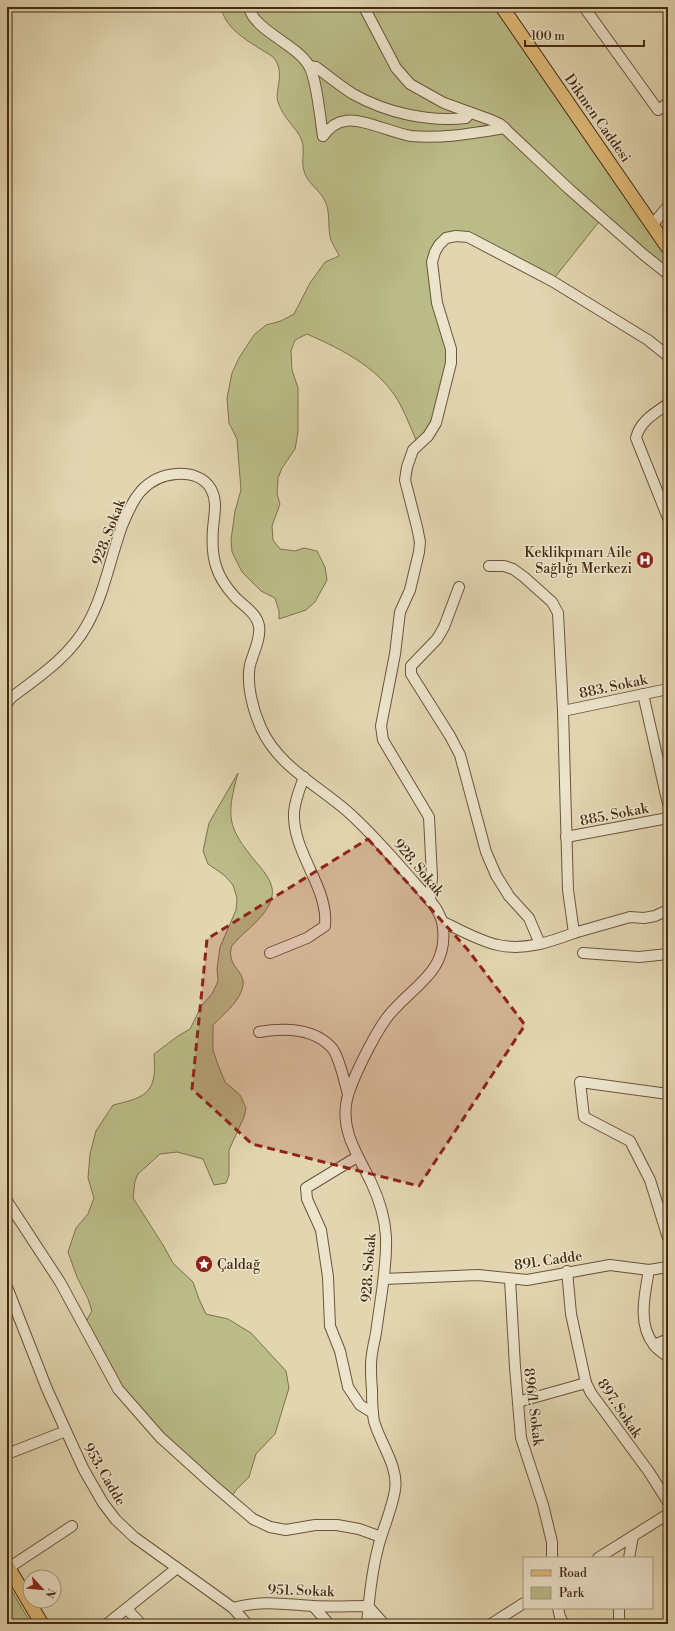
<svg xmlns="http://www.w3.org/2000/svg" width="675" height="1631" font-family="'Libre Bodoni',serif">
<rect width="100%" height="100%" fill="#e2d6b1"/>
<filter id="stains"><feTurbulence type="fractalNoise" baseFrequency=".005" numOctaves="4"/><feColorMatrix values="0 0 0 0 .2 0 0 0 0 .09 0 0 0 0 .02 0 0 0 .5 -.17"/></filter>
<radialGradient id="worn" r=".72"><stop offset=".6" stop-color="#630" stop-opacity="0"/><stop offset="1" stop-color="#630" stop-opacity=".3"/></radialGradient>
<!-- green -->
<g fill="#babc87" stroke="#80724c">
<path d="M 221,7 L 502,7 L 668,248 L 668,274 L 602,218 L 552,281 L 483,244 L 446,238 L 432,262 L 451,349 L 441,405 L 418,445 C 413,433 408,420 402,408 C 384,370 343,350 307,334 L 295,340 L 291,351 L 292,370 L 298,388 L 298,432 L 295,449 L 282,468 L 278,478 L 277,494 L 280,504 L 272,526 L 273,540 L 280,549 L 295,551 L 304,548 L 317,551 L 325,567 L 327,580 L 315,602 L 306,610 L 279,619 L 279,611 L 275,598 L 261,591 L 242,572 L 232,552 L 231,540 L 235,511 L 241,490 L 237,439 L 229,423 L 227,398 L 232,373 L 239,358 L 254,335 L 266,325 L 281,321 L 294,314 L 310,283 L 325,262 L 339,256 C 337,251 333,245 331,240 C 327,227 331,213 325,201 C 320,190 307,183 304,171 C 301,162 305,149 302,141 C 296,126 284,120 278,102 C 274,90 286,74 274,58 C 271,55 265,52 262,50 C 245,39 225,28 221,7 Z"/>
<path d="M 238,773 C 226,817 227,827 256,862 C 262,869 270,878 272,888 C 276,908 251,926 238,939 C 236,942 232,944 231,948 C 229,962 235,965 241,975 C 251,992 224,1014 213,1025 L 213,1050 L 217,1062 L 225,1082 L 240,1095 L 246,1108 L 244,1117 L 229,1150 L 229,1175 L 226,1183 L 214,1185 L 203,1159 L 177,1152 L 160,1154 L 138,1174 L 135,1181 L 133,1198 L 163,1245 L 173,1263 L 193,1282 L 199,1299 L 206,1314 L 228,1319 L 251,1333 L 286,1371 L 289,1388 L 275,1434 L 256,1454 L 249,1477 L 236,1490 L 230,1499 L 118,1389 L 84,1325 L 92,1311 L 88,1299 L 77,1277 L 68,1252 L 76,1228 L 88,1214 L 94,1198 L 88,1178 L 90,1154 L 96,1131 L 113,1105 C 148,1097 157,1092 154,1054 L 178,1036 L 190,1029 L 202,1005 L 212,994 L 218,981 L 217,969 L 220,947 L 236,910 L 237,898 L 233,885 L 224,875 L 208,864 L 203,851 L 209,823 Z"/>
<path d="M 7,1583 L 29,1620 L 21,1624 L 7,1624 Z"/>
</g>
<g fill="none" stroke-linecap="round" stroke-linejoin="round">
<defs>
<g id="minor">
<path d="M 249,7 C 253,30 297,44 309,66 C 317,80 320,118 323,136"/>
<path d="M 364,7 L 396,68 L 410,84 L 444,103 L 491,120 L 500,124 L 569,189 L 644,255 L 668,274"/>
<path d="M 584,7 L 658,110 L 668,103"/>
<path d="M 309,66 L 316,67 C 328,76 340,86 353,94 C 387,113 428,122 466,118 L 470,113"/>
<path d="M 323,136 C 329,128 336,122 345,121 C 363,118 392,133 411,136 C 442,139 474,133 505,128"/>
<path d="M 653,224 L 668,206"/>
<path d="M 668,404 C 655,413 640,421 636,438 L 668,518"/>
<path d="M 459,587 L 444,627 L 437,639 L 411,666 L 411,674 L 450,736 L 460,755 L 486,852 L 496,875 L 509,896 L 529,918 L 540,944"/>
<path d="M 643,694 L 668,804"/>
<path d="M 7,703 L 12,697 C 40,676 70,656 87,625 C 104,595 110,559 122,526 C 127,514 132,501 141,491 C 150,481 163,475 176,474 C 190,473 204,477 211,489 C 218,502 214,515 213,529 C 212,542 212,556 217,569 C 220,578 227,588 234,596 C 242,605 257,613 259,626 C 261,639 253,653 250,665 C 246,684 253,710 261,728 C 278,766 317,785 347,811 C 372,833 392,857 414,882 C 425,895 442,910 443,928 C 448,975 409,987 386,1019 C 373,1037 352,1079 347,1099 C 340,1131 358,1155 371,1182 C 379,1199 385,1218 386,1237 C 387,1269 380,1301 376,1333 C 374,1344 371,1354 371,1365 C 371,1373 371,1381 372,1389 C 372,1400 372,1411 374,1421 C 380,1443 399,1467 395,1490 C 392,1509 384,1526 379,1544 C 372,1570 369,1597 367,1624"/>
<path d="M 563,711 L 668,689"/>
<path d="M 566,837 L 668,818"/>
<path d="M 430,901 L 432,877 L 429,817 L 383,740 L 381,726 L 395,654 L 400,612 L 410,590 L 419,552 L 420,542 L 417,527 L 405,480 L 407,467 L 413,450 L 428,436 L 436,423 L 451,363 L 451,349 L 437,303 L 432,262 L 435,252 L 439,245 L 446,238 L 456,236 L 468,237 L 552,281 L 648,340 L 668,356"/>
<path d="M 443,922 C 461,930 479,941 498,945 C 524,951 550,942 574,933 L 568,890 L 563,711 L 558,613 L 552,602 L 524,577 L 513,569 L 504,566 L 489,566"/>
<path d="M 574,933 L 630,917 L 644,918 L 655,916 L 668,910"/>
<path d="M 270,953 L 307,938 L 325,926 C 329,887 292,853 294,812 C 295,800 300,788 304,777"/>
<path d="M 583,953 L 639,957 L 668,954"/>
<path d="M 259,1032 C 283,1028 314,1028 332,1048 C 339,1056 345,1083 348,1094"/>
<path d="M 668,1094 L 580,1082 L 584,1117 L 630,1141 L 650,1180 L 668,1238"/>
<path d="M 357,1157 L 306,1188 L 307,1199 L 321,1230 L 328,1277 L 330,1326 L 340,1351 L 348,1387 L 360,1405 L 373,1413"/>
<path d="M 7,1201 L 60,1282 L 118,1389 L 160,1437 L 212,1484 L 253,1519 L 270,1527 L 286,1530 L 315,1525 L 337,1525 L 359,1529 L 381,1537"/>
<path d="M 649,1270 C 645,1293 637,1324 654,1345 C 657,1350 664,1353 668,1357"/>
<path d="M 567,1271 L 571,1314 L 586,1383 L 591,1393 L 649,1472 L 668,1502"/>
<path d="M 384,1279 L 478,1275 L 527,1280 L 610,1265 L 649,1270 L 668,1267"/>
<path d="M 510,1279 L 515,1367 L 521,1438 L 543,1505 L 552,1542 L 552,1558"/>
<path d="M 7,1287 L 47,1389 L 66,1431 L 84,1470 L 103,1503 L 116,1520 L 134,1537 L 233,1608 L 247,1624"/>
<path d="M 654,1345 L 668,1339"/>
<path d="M 518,1402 L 586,1383"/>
<path d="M 7,1454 L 66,1431"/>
<path d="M 598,1558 L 668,1514"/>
<path d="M 629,1558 L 633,1536"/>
<path d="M 7,1569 L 72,1526"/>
<path d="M 313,1606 L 329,1624"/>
<path d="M 233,1608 C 262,1600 283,1604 313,1606 C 331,1607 350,1606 368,1606 L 384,1624"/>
<path d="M 558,1608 L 560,1617 L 564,1624"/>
<path d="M 127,1609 L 141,1624"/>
<path d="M 107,1624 L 177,1568"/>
<path d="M 491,1624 L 524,1603"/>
<path d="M 619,1624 L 619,1608"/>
</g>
<g id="major">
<path d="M 502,7 L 668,248"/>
<path d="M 7,1565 L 42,1624"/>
</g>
</defs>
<!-- minor casing -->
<use href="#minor" stroke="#6c5439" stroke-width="12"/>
<!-- major casing -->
<use href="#major" stroke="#452911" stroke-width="15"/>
<!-- minor -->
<use href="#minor" stroke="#ece4cc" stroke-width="10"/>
<!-- major -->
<use href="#major" stroke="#e1bb78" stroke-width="13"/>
</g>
<!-- marked area -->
<path fill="#8f2418" fill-opacity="0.2" stroke="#8f2418" stroke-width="3" stroke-dasharray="8 5" stroke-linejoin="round" d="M 368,839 L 468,950 L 525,1025 L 419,1186 L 252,1144 L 192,1089 L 207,939 Z"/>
<!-- icons -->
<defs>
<symbol id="hospital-disc" viewBox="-11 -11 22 22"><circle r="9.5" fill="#8f2418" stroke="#ece4cc"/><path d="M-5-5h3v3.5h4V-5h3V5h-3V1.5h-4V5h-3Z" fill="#fff"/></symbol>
<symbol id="sight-disc" viewBox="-11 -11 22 22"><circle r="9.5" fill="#8f2418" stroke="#ece4cc"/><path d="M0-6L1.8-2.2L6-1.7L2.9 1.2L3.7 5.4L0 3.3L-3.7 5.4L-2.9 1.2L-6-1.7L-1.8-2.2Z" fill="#fff"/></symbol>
</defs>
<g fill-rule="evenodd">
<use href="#hospital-disc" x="635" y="550" width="20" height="20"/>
<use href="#sight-disc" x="194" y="1254" width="20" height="20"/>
</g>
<g text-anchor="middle" stroke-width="3" stroke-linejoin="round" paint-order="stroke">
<!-- street labels -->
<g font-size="14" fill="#452911" stroke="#ece4cc">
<text transform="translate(598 118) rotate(55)" y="5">Dikmen Caddesi</text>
<text transform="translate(108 532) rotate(-69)" y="5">928. Sokak</text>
<text transform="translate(613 686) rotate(-12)" y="5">883. Sokak</text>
<text transform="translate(614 814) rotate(-11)" y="5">885. Sokak</text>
<text transform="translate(419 867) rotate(50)" y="5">928. Sokak</text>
<text transform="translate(548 1260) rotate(-8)" y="5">891. Cadde</text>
<text transform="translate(368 1268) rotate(-86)" y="5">928. Sokak</text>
<text transform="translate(534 1407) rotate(83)" y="5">896/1. Sokak</text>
<text transform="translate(620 1408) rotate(56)" y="5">897. Sokak</text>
<text transform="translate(105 1474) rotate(60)" y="5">953. Cadde</text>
<text transform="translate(301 1590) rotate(2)" y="5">951. Sokak</text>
</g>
<!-- poi labels -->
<g font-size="14" fill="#452911" stroke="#ece4cc" text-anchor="end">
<text x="632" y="557">Keklikpınarı Aile<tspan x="632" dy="16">Sağlığı Merkezi</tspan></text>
<text x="217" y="1269" text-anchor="start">Çaldağ</text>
</g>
</g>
<!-- margin -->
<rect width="675" height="1631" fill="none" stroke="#e2d6b1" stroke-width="24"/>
<rect x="8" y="8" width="659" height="1615" fill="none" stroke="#452911" stroke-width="2"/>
<rect x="12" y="12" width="651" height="1607" fill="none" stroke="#452911"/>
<!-- legend -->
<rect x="523" y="1557" width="130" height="52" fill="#ece4cc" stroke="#a99981"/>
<rect x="531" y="1570" width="20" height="6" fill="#e1bb78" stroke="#a99981"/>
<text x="559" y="1577" font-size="12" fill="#452911">Road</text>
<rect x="531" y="1587" width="20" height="12" fill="#babc87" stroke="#a99981"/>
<text x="559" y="1597" font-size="12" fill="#452911">Park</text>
<!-- north arrow -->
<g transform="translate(42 1589) rotate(117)"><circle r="19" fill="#ece4cc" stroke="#a99981"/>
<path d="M0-3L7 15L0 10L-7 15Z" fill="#8f2418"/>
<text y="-6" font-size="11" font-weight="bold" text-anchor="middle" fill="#452911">N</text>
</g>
<!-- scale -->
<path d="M525 40v6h119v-6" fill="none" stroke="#452911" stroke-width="2"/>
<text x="531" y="40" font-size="12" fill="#452911" stroke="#ece4cc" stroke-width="3" paint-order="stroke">100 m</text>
<rect width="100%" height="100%" filter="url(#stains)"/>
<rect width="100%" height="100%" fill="url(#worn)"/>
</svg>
